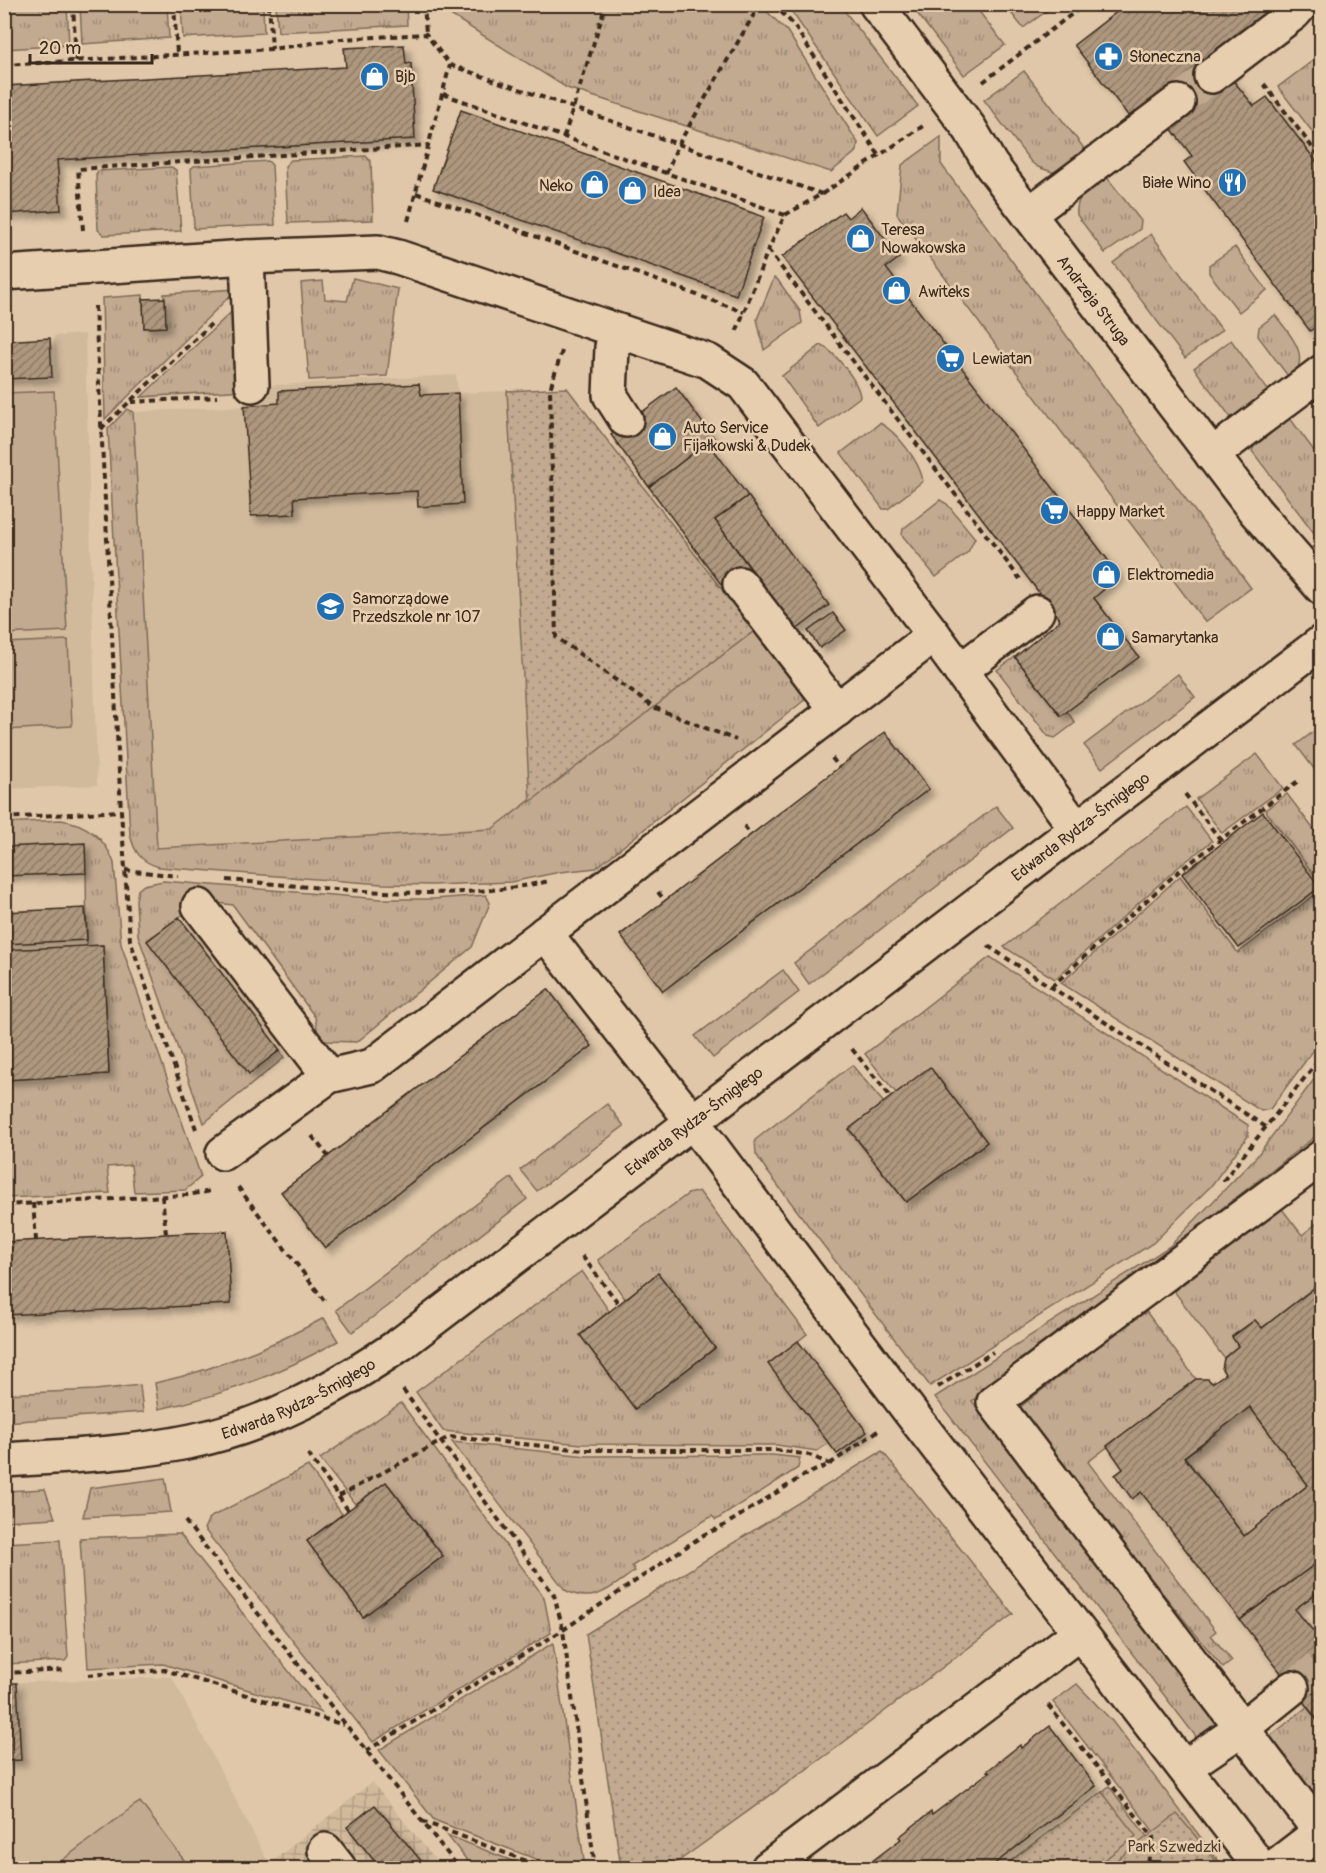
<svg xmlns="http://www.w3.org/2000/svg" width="1326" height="1873" font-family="Pangolin,sans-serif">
<defs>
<pattern id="industrial-grid" width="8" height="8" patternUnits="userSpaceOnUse" patternTransform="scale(1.5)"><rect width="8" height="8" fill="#d1b99c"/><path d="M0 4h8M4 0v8" fill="none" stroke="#b49f86"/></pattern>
<pattern id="grass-tufts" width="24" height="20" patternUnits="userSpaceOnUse" patternTransform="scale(1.5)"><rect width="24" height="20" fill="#c2aa90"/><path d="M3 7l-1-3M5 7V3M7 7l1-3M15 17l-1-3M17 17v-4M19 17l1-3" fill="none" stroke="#9f8b75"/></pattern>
<pattern id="park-dots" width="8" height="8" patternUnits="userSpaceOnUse" patternTransform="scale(1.5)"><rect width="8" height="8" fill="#c2aa90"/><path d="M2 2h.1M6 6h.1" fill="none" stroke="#9f8b75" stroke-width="1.8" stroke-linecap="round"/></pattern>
<pattern id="building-hatch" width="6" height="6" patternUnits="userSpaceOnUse" patternTransform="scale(1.5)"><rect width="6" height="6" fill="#ad977e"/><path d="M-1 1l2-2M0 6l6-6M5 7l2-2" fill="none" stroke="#8e7b67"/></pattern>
<filter id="shadow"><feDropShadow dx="5.5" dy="5.5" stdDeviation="3" flood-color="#0004"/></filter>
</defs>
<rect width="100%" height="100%" fill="#e0c7a9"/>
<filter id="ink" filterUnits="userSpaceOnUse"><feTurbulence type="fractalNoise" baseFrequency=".0167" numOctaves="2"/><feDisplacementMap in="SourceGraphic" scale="12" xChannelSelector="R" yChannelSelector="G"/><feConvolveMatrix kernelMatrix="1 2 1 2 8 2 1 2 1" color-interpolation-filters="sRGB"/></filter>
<g filter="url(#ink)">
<!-- built -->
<g fill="#d1b99c">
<path d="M 85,334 L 97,785 L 5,789 L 4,381 L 56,380 L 54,336 Z"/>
<path d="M 456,375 L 458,393 L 507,391 L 530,802 L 492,829 L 156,848 L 133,412 L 244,406 L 243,387 Z"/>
<path d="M 172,1677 L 269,1864 L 264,1868 L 5,1868 L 5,1683 Z"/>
</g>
<!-- industrial -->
<path fill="url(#industrial-grid)" d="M 372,1782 L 442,1868 L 264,1868 Z"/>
<!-- grass -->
<g fill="url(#grass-tufts)" stroke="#7e6a57" stroke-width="1.5">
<path d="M 5,4 L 67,5 L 69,45 L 5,49 Z"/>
<path d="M 80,5 L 167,5 L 169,38 L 82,44 Z"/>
<path d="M 181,5 L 263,5 L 264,33 L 183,38 Z"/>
<path d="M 276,5 L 406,5 L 407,25 L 278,32 Z"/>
<path d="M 441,5 L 760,5 L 787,31 L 858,143 L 857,151 L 831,172 L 567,88 L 441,9 Z"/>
<path d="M 787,5 L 840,5 L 918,106 L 878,136 Z"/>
<path d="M 911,5 L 974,5 L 1005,45 L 964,75 Z"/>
<path d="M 1005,5 L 1055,5 L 1023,28 Z"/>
<path d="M 1319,56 L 1322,59 L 1321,143 L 1278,87 Z"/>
<path d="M 1024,71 L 1090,156 L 1060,172 L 1052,172 L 1038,167 L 1031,162 L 984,100 Z"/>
<path d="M 941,137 L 941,164 L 1251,588 L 1205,622 L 897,214 L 902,165 Z"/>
<path d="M 366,156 L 371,162 L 373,220 L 288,223 L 285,166 L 291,160 Z"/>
<path d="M 268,161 L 272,165 L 275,225 L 194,229 L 191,169 L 194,166 Z"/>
<path d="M 171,167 L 176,170 L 181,231 L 104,235 L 98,230 L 96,174 L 98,171 Z"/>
<path d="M 1102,171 L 1141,221 L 1140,229 L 1105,253 L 1077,215 C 1075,195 1090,185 1102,171 Z"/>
<path d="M 1151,234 L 1222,330 L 1185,358 L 1113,263 Z"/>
<path d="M 1235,247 L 1267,290 L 1239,312 L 1209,273 L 1209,265 Z"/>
<path d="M 353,278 L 398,289 L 387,376 L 309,380 L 301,283 L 323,281 L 325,299 L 347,301 Z"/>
<path d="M 774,278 L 777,279 L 800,311 L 802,323 L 764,350 L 757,319 Z"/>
<path d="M 237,289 L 105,419 L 102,298 L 143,295 L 144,328 L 165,327 L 164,294 Z"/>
<path d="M 241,303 L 244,390 L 141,397 Z"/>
<path d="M 1275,315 C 1290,335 1312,355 1291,380 L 1258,336 L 1259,327 Z"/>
<path d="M 1231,340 L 1273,397 L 1232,419 L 1194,368 Z"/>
<path d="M 821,345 C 835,352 859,382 860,397 L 819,428 L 782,376 Z"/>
<path d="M 127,409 L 133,412 L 157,848 L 492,829 L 754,631 L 807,698 L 596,868 L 560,872 L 511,882 L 432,885 L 382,884 L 159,867 C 141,862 134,852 130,834 L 108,429 Z"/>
<path d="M 1286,413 L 1321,460 L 1321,542 L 1252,451 L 1260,433 Z"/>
<path d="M 880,423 C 897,432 920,462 923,481 L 888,509 L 883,509 L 841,453 Z"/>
<path d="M 940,500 L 947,504 L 975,538 L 968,552 L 936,577 L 902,535 L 903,529 Z"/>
<path d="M 1015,657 L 1061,716 L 1067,711 L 1075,723 L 1055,738 L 1048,736 L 997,670 Z"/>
<path d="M 1178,674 L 1195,697 L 1102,768 L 1084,745 Z"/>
<path d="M 1321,726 L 1321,778 L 1296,745 Z"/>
<path d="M 1257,754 L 1283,788 L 1222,833 L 1196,799 Z"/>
<path d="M 1287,794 L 1321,839 L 1321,884 L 1265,810 Z"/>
<path d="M 996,806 L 1013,828 L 809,984 L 794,963 Z"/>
<path d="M 1186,807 L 1212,841 L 1176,869 L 1055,979 L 1004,947 Z"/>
<path d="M 61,820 C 86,823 106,839 114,863 L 121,944 L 201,1177 L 185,1190 L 134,1192 L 131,1165 L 107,1167 L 110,1193 L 5,1198 L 5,1080 L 109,1073 L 103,945 L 87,946 L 86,873 L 5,847 L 5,823 Z"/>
<path d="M 1180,876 L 1238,953 L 1321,890 L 1321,1040 L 1270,1109 L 1261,1111 L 1061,983 Z"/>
<path d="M 163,881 L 381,899 L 434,899 L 486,895 L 490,903 L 472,947 L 357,1042 L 324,1041 L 318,1035 L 315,1017 L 233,905 L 202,901 L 148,940 L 249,1073 L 280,1050 L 284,1058 L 204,1123 L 138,935 L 136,900 L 138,890 L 144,885 Z"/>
<path d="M 990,957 L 1248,1125 L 1248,1136 L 1211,1186 L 1153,1243 L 930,1386 L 767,1171 L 756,1154 L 755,1140 L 852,1065 L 884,1103 L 849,1130 L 906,1202 L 987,1142 L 930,1068 L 896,1093 L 865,1054 Z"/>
<path d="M 783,970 L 799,992 L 713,1058 L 695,1036 Z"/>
<path d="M 1321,1070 L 1321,1132 L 972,1401 L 1217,1722 L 1197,1738 L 935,1397 L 1170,1246 L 1257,1156 Z"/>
<path d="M 607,1104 L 624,1126 L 537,1191 L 520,1170 Z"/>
<path d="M 511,1178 L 527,1199 L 387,1307 L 352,1332 L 336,1310 Z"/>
<path d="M 699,1191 L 807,1334 L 769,1364 L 829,1443 L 817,1451 L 777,1445 L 582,1444 L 443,1431 L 416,1392 L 582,1271 L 609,1311 L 580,1335 L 635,1409 L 715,1348 L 658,1273 L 625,1299 L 598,1260 L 688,1194 Z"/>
<path d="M 1282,1209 L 1302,1235 L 1321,1220 L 1321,1282 L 1262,1328 L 1255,1320 L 1232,1336 L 1238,1346 L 1224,1358 L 1174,1291 Z"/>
<path d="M 1145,1310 L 1196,1379 L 1088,1462 L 1216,1631 L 1211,1635 L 1232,1661 L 1223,1668 L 1114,1533 L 1019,1408 Z"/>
<path d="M 324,1318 L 338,1341 C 282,1373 223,1396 159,1409 L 155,1383 C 216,1370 270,1347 324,1318 Z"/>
<path d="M 140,1385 L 143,1412 L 5,1422 L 5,1394 L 95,1390 Z"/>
<path d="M 401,1403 L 544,1597 L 551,1633 L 373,1742 L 204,1529 L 209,1518 L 308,1466 L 342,1514 L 307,1541 L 363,1617 L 443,1556 L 386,1482 L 355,1504 L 320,1459 Z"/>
<path d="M 1250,1407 L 1308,1485 L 1244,1536 L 1185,1457 Z"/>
<path d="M 452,1442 L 587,1456 L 772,1455 L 800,1458 L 798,1468 L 716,1520 L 712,1516 L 632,1566 L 635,1571 C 611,1587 594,1606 565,1590 Z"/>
<path d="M 165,1478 L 171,1512 L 83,1517 L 90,1488 Z"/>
<path d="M 45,1489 L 55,1518 L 5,1521 L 5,1491 Z"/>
<path d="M 180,1534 L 321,1712 L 163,1664 L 88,1668 L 80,1538 Z"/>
<path d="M 60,1540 L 68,1657 L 65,1661 L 5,1664 L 5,1543 Z"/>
<path d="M 553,1643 L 585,1868 L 559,1868 L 434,1820 L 379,1750 Z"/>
<path d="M 1077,1684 L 1112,1721 L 1224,1868 L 1160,1868 L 1158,1837 L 1053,1702 Z"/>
<path d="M 1307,1707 L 1321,1726 L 1321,1802 L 1269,1737 Z"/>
<path d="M 1109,1786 L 1148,1838 L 1122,1868 L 1093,1868 L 1135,1836 L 1102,1792 Z"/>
<path d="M 447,1835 L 530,1868 L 473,1868 Z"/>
</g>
<!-- park -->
<g fill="url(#park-dots)" stroke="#7e6a57" stroke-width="1.5">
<path d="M 567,388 L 754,631 L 530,802 L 507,391 Z"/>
<path d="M 882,1451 L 1013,1614 L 832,1751 L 669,1868 L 621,1868 L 586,1634 Z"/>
<path d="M 1102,1792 L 1136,1836 L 1093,1868 L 1001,1868 Z"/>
<path d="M 1177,1814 L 1222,1868 L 1106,1868 Z"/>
</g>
<!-- pitch -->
<g fill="#c2aa90" stroke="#7e6a57" stroke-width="1.5">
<path d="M 54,391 L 67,631 L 5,634 L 5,393 Z"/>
<path d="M 68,640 L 72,726 L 5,730 L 5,643 Z"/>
<path d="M 140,1802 L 190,1868 L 52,1868 L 135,1805 Z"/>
</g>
<!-- building -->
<g fill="url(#building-hatch)" stroke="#3b2a1e" stroke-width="1.5" fill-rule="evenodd" filter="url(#shadow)">
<path d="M 1127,4 L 1280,4 L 1220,88 L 1187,114 L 1130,118 L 1074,45 Z"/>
<path d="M 404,45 L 406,64 L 411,63 L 415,139 L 57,160 L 61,210 L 4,214 L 4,86 L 346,67 L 344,48 Z"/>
<path d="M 1232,79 L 1254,106 L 1267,97 L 1322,169 L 1322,329 L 1318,325 L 1310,331 L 1184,162 L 1192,156 L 1170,127 Z"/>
<path d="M 461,110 L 764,217 L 736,295 L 433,189 Z"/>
<path d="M 861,207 L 899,258 L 886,268 L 1120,576 L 1094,598 L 1139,657 L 1061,716 L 1015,657 L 1060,620 L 782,257 L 843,212 L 848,218 Z"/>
<path d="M 165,298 L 166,327 L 144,328 L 143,299 Z"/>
<path d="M 50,338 L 52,377 L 4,379 L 4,341 Z"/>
<path d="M 419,384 L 421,395 L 458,393 L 463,504 L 418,507 L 417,491 L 294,498 L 295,514 L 251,516 L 244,406 L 279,403 L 279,391 Z"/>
<path d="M 676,387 L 714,438 L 649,487 L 611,435 Z"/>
<path d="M 708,442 L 748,496 L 715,520 L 752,571 L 726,591 L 649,487 Z"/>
<path d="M 748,496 L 829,605 L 796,630 L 715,520 Z"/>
<path d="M 833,613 L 846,630 L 820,648 L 808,631 Z"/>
<path d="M 885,732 L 929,789 L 663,991 L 620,935 Z"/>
<path d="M 1263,812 L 1320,887 L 1239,948 L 1182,874 Z"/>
<path d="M 85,843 L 86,873 L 4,876 L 4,847 Z"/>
<path d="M 85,908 L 87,940 L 4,944 L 4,912 Z"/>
<path d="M 179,917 L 280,1050 L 249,1074 L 147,941 Z"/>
<path d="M 103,945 L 109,1074 L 4,1080 L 4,950 Z"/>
<path d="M 548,989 L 592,1046 L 325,1248 L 281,1192 Z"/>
<path d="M 930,1067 L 987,1142 L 906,1202 L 849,1129 Z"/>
<path d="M 227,1231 L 231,1304 L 4,1315 L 4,1242 Z"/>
<path d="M 658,1273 L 715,1348 L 635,1409 L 580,1335 Z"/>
<path d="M 1322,1282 L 1322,1559 L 1240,1620 L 1141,1492 L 1132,1499 L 1115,1475 L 1123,1469 L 1107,1446 L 1196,1379 L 1208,1379 L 1212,1383 L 1225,1374 L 1222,1369 L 1224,1358 L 1238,1346 L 1232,1337 L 1255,1320 L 1262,1328 ZM 1250,1407 L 1308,1485 L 1244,1536 L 1184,1457 Z"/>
<path d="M 798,1341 L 867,1432 L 837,1454 L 768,1364 Z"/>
<path d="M 386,1482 L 443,1556 L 363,1617 L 307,1541 Z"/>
<path d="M 1322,1559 L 1322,1589 L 1295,1609 L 1322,1642 L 1322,1726 L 1240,1620 Z"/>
<path d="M 4,1683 L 17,1683 L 21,1760 L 4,1761 Z"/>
<path d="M 1050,1726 L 1096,1786 L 989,1868 L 863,1868 L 901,1839 L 899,1837 L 931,1812 L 932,1815 L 989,1772 L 987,1771 L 1011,1752 L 1020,1745 L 1021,1748 Z"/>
<path d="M 375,1805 L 427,1868 L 380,1868 L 347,1827 Z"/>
</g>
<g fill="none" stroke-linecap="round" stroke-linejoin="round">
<!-- minor-tunnel -->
<g stroke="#bfa88d" stroke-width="33" stroke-dasharray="33 16" stroke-linecap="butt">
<path d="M 1178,102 L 1211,76"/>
<path d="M 1292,1688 L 1322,1665"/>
</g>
<defs>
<g id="minor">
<path id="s1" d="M 876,4 L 970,129 L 991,165 L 1255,511 L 1322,588"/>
<path d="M 1211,76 L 1294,13 L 1302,4"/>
<path d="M 1029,214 L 1178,102"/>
<path d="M 247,257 L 252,385"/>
<path d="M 4,273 L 247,257 L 378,252 L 398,257 L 708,361 L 743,384 L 934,635 L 1076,828"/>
<path d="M 617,331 L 612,347 L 610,395 L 626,420"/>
<path d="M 1212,455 L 1322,372"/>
<path d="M 740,584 L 837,710"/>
<path d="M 960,671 L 1037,612"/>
<path d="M 199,906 L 329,1076"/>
<path d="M 545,933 L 692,1121 L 908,1409 L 1261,1868"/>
<path d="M 223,1153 L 329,1076 L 372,1066 L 934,635"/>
<path d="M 1322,1157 L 994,1402 L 1322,1834"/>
<path id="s2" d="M 4,1460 C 67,1456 130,1454 192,1441 C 269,1425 338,1387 402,1343 L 1322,642"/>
<path d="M 1185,1767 L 1241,1729 L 1292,1688"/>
<path d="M 325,1850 L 339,1868"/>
<path d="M 768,1868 L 1079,1633"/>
<path d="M 1273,1868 L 1320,1832"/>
</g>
</defs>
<!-- minor casing -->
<use href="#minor" stroke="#3b2a1e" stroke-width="38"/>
<!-- path -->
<g stroke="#3b2a1e" stroke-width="4" stroke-dasharray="6 4.5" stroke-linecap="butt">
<path d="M 73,4 L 76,61"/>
<path d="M 174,4 L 177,54"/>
<path d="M 269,4 L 272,49"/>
<path d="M 424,4 L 426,34"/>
<path d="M 773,4 L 793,24 L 880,157"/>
<path d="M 4,65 L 272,49 L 341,39 L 426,34 L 450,65 L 822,194 L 785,215 L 768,250 L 735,335"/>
<path d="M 983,82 L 1085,4"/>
<path d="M 1264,84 L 1322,160"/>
<path d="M 443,94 L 785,215"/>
<path d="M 564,137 L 606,4"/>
<path d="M 666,174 L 678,145 L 760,4"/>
<path d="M 416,193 L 744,312"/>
<path d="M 822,194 L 923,126"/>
<path d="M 408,221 L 450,65"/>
<path d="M 83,230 L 78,169 L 429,145"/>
<path d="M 768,250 L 1020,579"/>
<path d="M 95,306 L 121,811 L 130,940 L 196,1129"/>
<path d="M 562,351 L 550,389 L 556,637 L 653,707 L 736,740"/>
<path d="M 131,402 L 217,397"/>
<path d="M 101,429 L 211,324"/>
<path d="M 832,758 L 839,767"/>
<path d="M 1185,794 L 1223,843"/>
<path d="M 4,818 L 121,811"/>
<path d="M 744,826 L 751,835"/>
<path d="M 125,870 L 178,876"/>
<path d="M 227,880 C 332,888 445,904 549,881"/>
<path d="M 658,892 L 665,901"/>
<path d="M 988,946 L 1266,1127"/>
<path d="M 1051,987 L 1178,872 L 1298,781"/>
<path d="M 852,1049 L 891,1097"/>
<path d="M 312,1136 L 328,1156"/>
<path d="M 1223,1181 L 1322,1056"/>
<path d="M 238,1187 L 327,1304"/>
<path d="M 162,1196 L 166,1234"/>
<path d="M 33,1203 L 36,1240"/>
<path d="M 4,1205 L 186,1195 L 213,1191"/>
<path d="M 582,1256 L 619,1304"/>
<path d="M 938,1387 L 993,1352"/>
<path d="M 403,1390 L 554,1595 L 563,1630 L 595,1868"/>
<path d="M 308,1454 L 348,1510"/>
<path d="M 339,1496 L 449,1437 L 585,1450 L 777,1450 L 809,1455 L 830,1464"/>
<path d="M 185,1521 L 459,1868"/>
<path d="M 4,1673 L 65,1670"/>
<path d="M 88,1675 L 165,1670 L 344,1725"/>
<path d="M 1048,1705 L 1153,1837 L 1147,1868"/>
<path d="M 366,1751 L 563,1630 L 705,1534 L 720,1528 L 803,1476 L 830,1464 L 879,1430"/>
<path d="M 422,1821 L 544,1868"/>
</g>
<!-- minor -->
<use href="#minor" stroke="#e7ceaf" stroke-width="33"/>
</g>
</g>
<!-- icons -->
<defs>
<symbol id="pharmacy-disc" viewBox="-11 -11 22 22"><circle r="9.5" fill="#1f6fb2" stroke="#e7ceaf"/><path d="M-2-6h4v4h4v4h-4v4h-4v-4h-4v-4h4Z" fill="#fff"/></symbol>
<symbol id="shop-disc" viewBox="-11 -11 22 22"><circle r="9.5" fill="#1f6fb2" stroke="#e7ceaf"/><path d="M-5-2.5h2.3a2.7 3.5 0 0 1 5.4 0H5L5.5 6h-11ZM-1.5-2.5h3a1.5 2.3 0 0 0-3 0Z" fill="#fff"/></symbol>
<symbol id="restaurant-disc" viewBox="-11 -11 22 22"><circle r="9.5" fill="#1f6fb2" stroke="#e7ceaf"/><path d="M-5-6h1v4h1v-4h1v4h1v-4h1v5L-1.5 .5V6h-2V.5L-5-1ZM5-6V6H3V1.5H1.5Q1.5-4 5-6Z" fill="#fff"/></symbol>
<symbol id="supermarket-disc" viewBox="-11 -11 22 22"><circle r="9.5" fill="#1f6fb2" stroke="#e7ceaf"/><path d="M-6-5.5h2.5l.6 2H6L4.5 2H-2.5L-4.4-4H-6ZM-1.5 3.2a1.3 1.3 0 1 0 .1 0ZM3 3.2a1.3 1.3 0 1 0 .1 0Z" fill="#fff"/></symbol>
<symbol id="school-disc" viewBox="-11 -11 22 22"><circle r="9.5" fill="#1f6fb2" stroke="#e7ceaf"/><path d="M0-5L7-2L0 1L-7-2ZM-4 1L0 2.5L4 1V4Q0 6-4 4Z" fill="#fff"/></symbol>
</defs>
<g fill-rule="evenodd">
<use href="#pharmacy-disc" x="1092" y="40" width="33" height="33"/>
<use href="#shop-disc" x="358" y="60" width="33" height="33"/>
<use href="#restaurant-disc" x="1216" y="166" width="33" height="33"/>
<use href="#shop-disc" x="578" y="168" width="33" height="33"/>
<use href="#shop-disc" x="616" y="174" width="33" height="33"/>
<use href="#shop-disc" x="844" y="222" width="33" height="33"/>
<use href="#shop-disc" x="880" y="274" width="33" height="33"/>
<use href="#supermarket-disc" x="934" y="342" width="33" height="33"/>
<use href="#shop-disc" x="646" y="420" width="33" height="33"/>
<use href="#supermarket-disc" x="1038" y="494" width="33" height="33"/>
<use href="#shop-disc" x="1090" y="558" width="33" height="33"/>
<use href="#school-disc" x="314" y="590" width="33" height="33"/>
<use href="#shop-disc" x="1094" y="620" width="33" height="33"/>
</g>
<g text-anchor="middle" stroke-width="5" stroke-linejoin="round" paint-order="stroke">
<!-- poi labels -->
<g font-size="16" fill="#3b2a1e" stroke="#e7ceaf" text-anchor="start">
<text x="1129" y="62">Słoneczna</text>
<text x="395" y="82">Bjb</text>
<text x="1211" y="188" text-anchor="end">Białe Wino</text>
<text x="573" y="191" text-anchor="end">Neko</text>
<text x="653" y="197">Idea</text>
<text x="881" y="235">Teresa<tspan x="881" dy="18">Nowakowska</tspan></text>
<text x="918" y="297">Awiteks</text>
<text x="972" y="364">Lewiatan</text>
<text x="683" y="433">Auto Service<tspan x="683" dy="18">Fijałkowski &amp; Dudek</tspan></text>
<text x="1076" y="517">Happy Market</text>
<text x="1127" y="580">Elektromedia</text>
<text x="352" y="604">Samorządowe<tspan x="352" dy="18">Przedszkole nr 107</tspan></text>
<text x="1131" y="643">Samarytanka</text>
</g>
<!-- street labels -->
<g font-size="16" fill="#3b2a1e" stroke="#e7ceaf">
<text dy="6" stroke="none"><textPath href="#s1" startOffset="368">Andrzeja Struga</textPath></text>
<text dy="6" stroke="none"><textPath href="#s2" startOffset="1275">Edwarda Rydza-Śmigłego</textPath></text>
<text dy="6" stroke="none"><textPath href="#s2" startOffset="789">Edwarda Rydza-Śmigłego</textPath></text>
<text dy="6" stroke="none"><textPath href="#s2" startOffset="304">Edwarda Rydza-Śmigłego</textPath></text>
</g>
<!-- park labels -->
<g font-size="16" fill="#4f3d2f" stroke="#e7ceaf">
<text x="1174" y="1852">Park Szwedzki</text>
</g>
</g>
<!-- margin -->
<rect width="1326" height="1873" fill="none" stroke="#e7ceaf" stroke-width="24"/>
<rect x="12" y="12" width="1302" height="1849" fill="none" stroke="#3b2a1e" stroke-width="2" filter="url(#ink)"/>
<!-- scale -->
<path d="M30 54v9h122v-9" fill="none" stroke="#3b2a1e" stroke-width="3"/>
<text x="39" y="54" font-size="18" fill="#3b2a1e" stroke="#e7ceaf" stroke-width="4.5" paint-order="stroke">20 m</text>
</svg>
